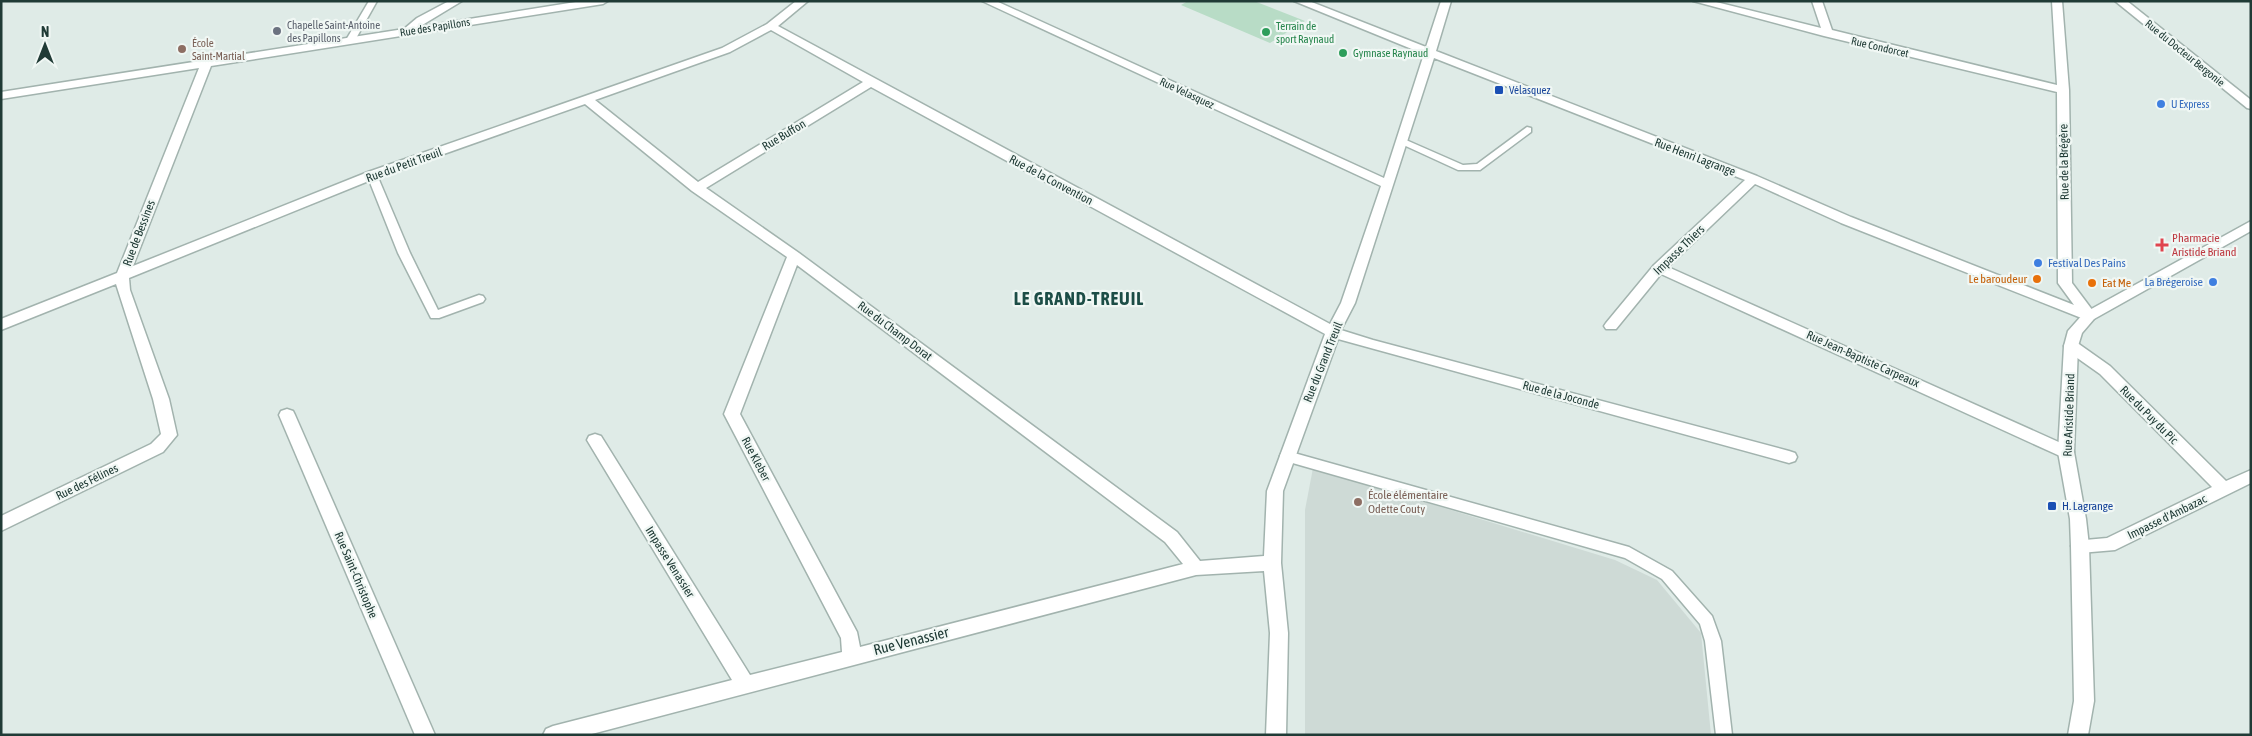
<svg xmlns="http://www.w3.org/2000/svg" width="2252" height="736" font-family="'Asap Condensed',sans-serif">
<rect width="100%" height="100%" fill="#dfebe7"/>
<!-- built -->
<path fill="#cedad6" d="M 1313,468 L 1615,560 L 1657,580 L 1701,633 L 1711,735 L 1305,735 L 1305,510 Z"/>
<!-- green -->
<path fill="#b8dcc6" d="M 1188,1 L 1254,1 L 1305,21 L 1270,43 L 1181,5 Z"/>
<g fill="none" stroke-linecap="round" stroke-linejoin="round">
<defs>
<g id="service">
<path d="M 369,1 L 377,1 L 354,42 L 348,42 L 346,40 Z"/>
<path d="M 1527,127 L 1531,128 L 1531,132 L 1480,170 L 1458,170 L 1397,142 L 1402,139 L 1406,140 L 1463,165 L 1477,164 Z"/>
<path d="M 372,172 L 377,175 L 410,253 L 438,310 L 479,295 L 483,296 L 485,299 L 483,302 L 439,318 L 431,318 L 398,253 L 367,175 Z"/>
<path d="M 1287,451 L 1629,547 L 1672,571 L 1712,616 L 1721,641 L 1732,735 L 1716,735 L 1705,641 L 1700,624 L 1662,579 L 1625,558 L 1282,460 L 1280,456 L 1282,452 Z"/>
</g>
<g id="minor">
<path d="M 449,1 L 462,1 L 419,27 L 582,1 L 608,1 L 603,4 L 211,66 L 133,266 L 368,172 L 722,48 L 767,24 L 796,1 L 808,1 L 778,26 L 1330,324 L 1341,303 L 1381,186 L 982,1 L 996,1 L 1384,178 L 1424,54 L 1294,1 L 1309,1 L 1426,47 L 1441,1 L 1451,1 L 1436,51 L 1757,176 L 1851,217 L 2074,305 L 2058,283 L 2057,92 L 1824,36 L 1693,1 L 1712,1 L 1821,28 L 1812,1 L 1822,1 L 1832,30 L 2057,85 L 2052,1 L 2062,1 L 2069,90 L 2072,283 L 2096,315 L 2094,319 L 2084,319 L 1841,223 L 1755,184 L 1668,267 L 2072,448 L 2074,452 L 2072,456 L 2066,458 L 2060,456 L 1661,274 L 1616,329 L 1606,329 L 1604,326 L 1606,323 L 1654,265 L 1745,180 L 1434,58 L 1355,303 L 1341,330 L 1373,340 L 1789,451 L 1795,453 L 1797,457 L 1795,461 L 1789,463 L 1338,339 L 1283,491 L 1281,563 L 1288,633 L 1286,735 L 1266,735 L 1270,633 L 1264,571 L 1196,575 L 588,735 L 543,735 L 546,729 L 553,726 L 732,680 L 587,440 L 589,436 L 595,434 L 601,436 L 750,675 L 842,652 L 841,638 L 724,414 L 787,257 L 692,191 L 585,104 L 376,178 L 129,278 L 130,290 L 169,399 L 177,435 L 163,452 L 1,531 L 1,516 L 151,444 L 161,434 L 153,399 L 116,284 L 1,330 L 1,319 L 117,273 L 199,68 L 1,99 L 1,92 L 404,29 L 417,18 ZM 771,30 L 863,82 L 698,182 L 595,100 L 730,52 ZM 871,87 L 1325,334 L 1267,491 L 1264,556 L 1200,561 L 1177,532 L 799,253 L 706,188 ZM 797,265 L 1165,542 L 1183,564 L 860,647 L 857,632 L 740,414 Z"/>
<path d="M 2115,1 L 2127,1 L 2251,100 L 2251,109 L 2247,108 Z"/>
<path d="M 2071,341 L 2076,342 L 2110,366 L 2226,481 L 2251,470 L 2251,483 L 2115,550 L 2080,553 L 2074,551 L 2071,546 L 2074,541 L 2107,538 L 2212,487 L 2100,374 L 2066,350 L 2064,346 L 2066,342 Z"/>
<path d="M 287,409 L 293,411 L 295,415 L 435,735 L 415,735 L 279,415 L 281,411 Z"/>
</g>
<path id="tertiary" d="M 2251,221 L 2251,231 L 2094,319 L 2082,333 L 2078,346 L 2074,452 L 2086,519 L 2089,546 L 2094,701 L 2088,735 L 2068,735 L 2074,701 L 2071,546 L 2070,519 L 2058,452 L 2064,346 L 2068,331 L 2084,313 Z"/>
</defs>
<!-- service casing -->
<use href="#service" stroke="#a2b3ae" stroke-width="3"/>
<!-- minor casing -->
<use href="#minor" stroke="#a2b3ae" stroke-width="3"/>
<!-- tertiary casing -->
<use href="#tertiary" stroke="#a2b3ae" stroke-width="3"/>
<!-- service -->
<use href="#service" fill="#fff" fill-rule="evenodd"/>
<!-- minor -->
<use href="#minor" fill="#fff" fill-rule="evenodd"/>
<!-- tertiary -->
<use href="#tertiary" fill="#fff" fill-rule="evenodd"/>
</g>
<!-- markers -->
<circle fill="#6b7280" stroke="#f0f7f4" stroke-width="2" cx="277" cy="31" r="5"/>
<g fill="#2e9e5b" stroke="#f0f7f4" stroke-width="2">
<circle cx="1266" cy="32" r="5"/>
<circle cx="1343" cy="53" r="5"/>
</g>
<g fill="#8d6e63" stroke="#f0f7f4" stroke-width="2">
<circle cx="182" cy="49" r="5"/>
<circle cx="1358" cy="502" r="5"/>
</g>
<g fill="#1a4fb4" stroke="#f0f7f4" stroke-width="2">
<rect x="1494" y="85" width="10" height="10" rx="2.5"/>
<rect x="2047" y="501" width="10" height="10" rx="2.5"/>
</g>
<g fill="#3f7fe0" stroke="#f0f7f4" stroke-width="2">
<circle cx="2161" cy="104" r="5"/>
<circle cx="2038" cy="263" r="5"/>
<circle cx="2213" cy="282" r="5"/>
</g>
<path fill="#e0444e" stroke="#f0f7f4" stroke-width="2" d="M2159.5 237.5h5v5h5v5h-5v5h-5v-5h-5v-5h5z"/>
<g fill="#e8710a" stroke="#f0f7f4" stroke-width="2">
<circle cx="2037" cy="279" r="5"/>
<circle cx="2092" cy="283" r="5"/>
</g>
<g text-anchor="middle" stroke-width="4.5" stroke-linejoin="round" paint-order="stroke">
<!-- far-worship labels -->
<g font-size="11" fill="#5b616d" stroke="#f0f7f4" text-anchor="start">
<text x="287" y="29">Chapelle Saint-Antoine<tspan x="287" dy="13">des Papillons</tspan></text>
</g>
<!-- far-leisure labels -->
<g font-size="11" fill="#27864d" stroke="#f0f7f4" text-anchor="start">
<text x="1276" y="30">Terrain de<tspan x="1276" dy="13">sport Raynaud</tspan></text>
<text x="1353" y="57">Gymnase Raynaud</text>
</g>
<!-- far-street labels -->
<g font-size="11" fill="#203b36" stroke="#f0f7f4">
<text transform="translate(435 27) rotate(-9)" y="4">Rue des Papillons</text>
<text transform="translate(1880 47) rotate(13)" y="4">Rue Condorcet</text>
<text transform="translate(2185 53) rotate(39)" y="4">Rue du Docteur Bergonie</text>
<text transform="translate(1187 93) rotate(25)" y="4">Rue Velasquez</text>
</g>
<!-- far-education labels -->
<g font-size="11" fill="#785e54" stroke="#f0f7f4" text-anchor="start">
<text x="192" y="47">École<tspan x="192" dy="13">Saint-Martial</tspan></text>
</g>
<!-- far-transit labels -->
<g font-size="11" fill="#164399" stroke="#f0f7f4" text-anchor="start">
<text x="1509" y="94">Vélasquez</text>
</g>
<!-- far-shop labels -->
<g font-size="11" fill="#366cbe" stroke="#f0f7f4" text-anchor="start">
<text x="2171" y="108">U Express</text>
</g>
<!-- street labels -->
<g font-size="12" fill="#203b36" stroke="#f0f7f4">
<text transform="translate(784 135) rotate(-31)" y="4">Rue Buffon</text>
<text transform="translate(1695 157) rotate(21)" y="4">Rue Henri Lagrange</text>
<text transform="translate(2064 162) rotate(-91)" y="4">Rue de la Brégère</text>
<text transform="translate(404 165) rotate(-20)" y="4">Rue du Petit Treuil</text>
<text transform="translate(1051 180) rotate(28)" y="4">Rue de la Convention</text>
<text transform="translate(139 233) rotate(-69)" y="4">Rue de Bessines</text>
<text transform="translate(1679 250) rotate(-44)" y="4">Impasse Thiers</text>
<text transform="translate(895 331) rotate(37)" y="4">Rue du Champ Dorat</text>
<text transform="translate(1863 359) rotate(24)" y="4">Rue Jean-Baptiste Carpeaux</text>
<text transform="translate(1323 362) rotate(-68)" y="4">Rue du Grand Treuil</text>
<text transform="translate(1561 395) rotate(15)" y="4">Rue de la Joconde</text>
<text transform="translate(2069 415) rotate(-88)" y="4">Rue Aristide Briand</text>
<text transform="translate(2149 415) rotate(45)" y="4">Rue du Puy du Pic</text>
<text transform="translate(756 459) rotate(62)" y="4">Rue Kleber</text>
<text transform="translate(87 482) rotate(-26)" y="4">Rue des Félines</text>
<text transform="translate(2167 517) rotate(-26)" y="4">Impasse d'Ambazac</text>
<text transform="translate(670 562) rotate(58)" y="4">Impasse Venassier</text>
<text transform="translate(356 575) rotate(67)" y="4">Rue Saint-Christophe</text>
</g>
<!-- health labels -->
<g font-size="12" fill="#be3a42" stroke="#f0f7f4" text-anchor="start">
<text x="2172" y="242">Pharmacie<tspan x="2172" dy="14">Aristide Briand</tspan></text>
</g>
<!-- shop labels -->
<g font-size="12" fill="#366cbe" stroke="#f0f7f4" text-anchor="start">
<text x="2048" y="267">Festival Des Pains</text>
<text x="2203" y="286" text-anchor="end">La Brégeroise</text>
</g>
<!-- food labels -->
<g font-size="12" fill="#c56008" stroke="#f0f7f4" text-anchor="end">
<text x="2027" y="283">Le baroudeur</text>
<text x="2102" y="287" text-anchor="start">Eat Me</text>
</g>
<!-- education labels -->
<g font-size="12" fill="#785e54" stroke="#f0f7f4" text-anchor="start">
<text x="1368" y="499">École élémentaire<tspan x="1368" dy="14">Odette Couty</tspan></text>
</g>
<!-- transit labels -->
<g font-size="12" fill="#164399" stroke="#f0f7f4" text-anchor="start">
<text x="2062" y="510">H. Lagrange</text>
</g>
<!-- near-street labels -->
<g font-size="15" fill="#203b36" stroke="#f0f7f4">
<text transform="translate(911 641) rotate(-14)" y="5">Rue Venassier</text>
</g>
<!-- district labels -->
<g font-size="18" font-weight="bold" letter-spacing="1" fill="#1c4d46" stroke="#f0f7f4">
<text x="1079" y="305">LE GRAND-TREUIL</text>
</g>
</g>
<!-- border -->
<rect width="2252" height="736" fill="none" stroke="#203b36" stroke-width="5"/>
<!-- north arrow -->
<g transform="translate(45 45)" stroke="#f0f7f4" stroke-width="4" paint-order="stroke">
<path d="M0-4L9 19L0 12L-9 19Z" fill="#203b36"/>
<text y="-8" font-size="14" font-weight="bold" text-anchor="middle" fill="#203b36">N</text>
</g>
</svg>
